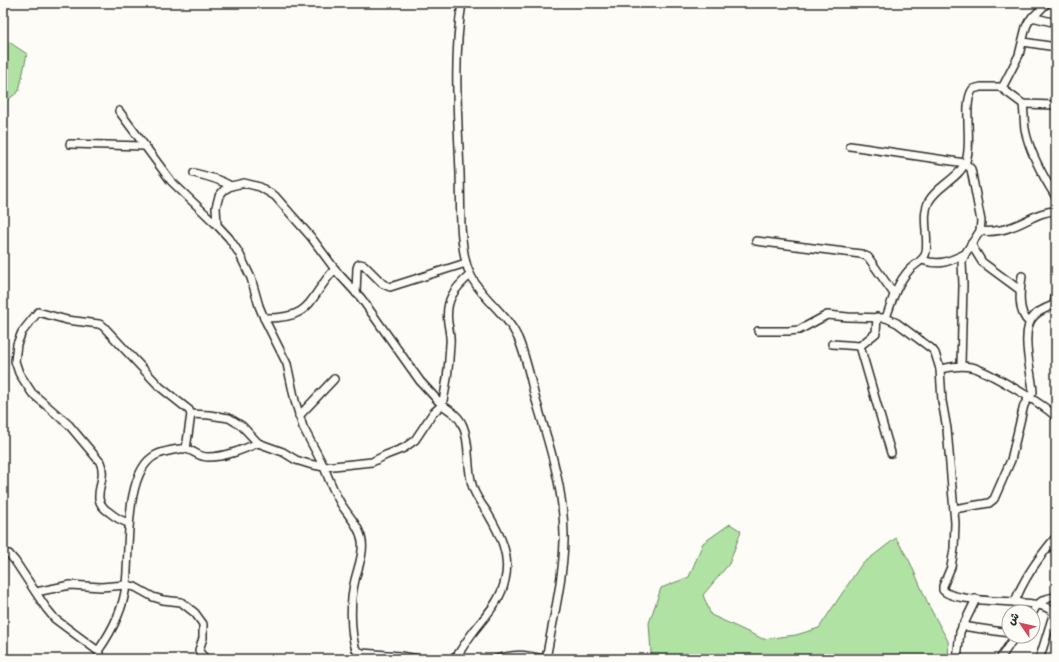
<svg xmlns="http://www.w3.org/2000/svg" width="1059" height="662" font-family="Delius,'Playpen Sans Arabic',sans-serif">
<rect width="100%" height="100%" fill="#fdfcf7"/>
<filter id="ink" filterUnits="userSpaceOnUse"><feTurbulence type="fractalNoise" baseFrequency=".025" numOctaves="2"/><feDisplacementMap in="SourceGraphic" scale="8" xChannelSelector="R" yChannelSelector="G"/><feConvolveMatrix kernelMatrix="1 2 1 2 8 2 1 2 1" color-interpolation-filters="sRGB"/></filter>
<g filter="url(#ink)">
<!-- green -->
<g fill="#b0e2a3" stroke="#6e8667">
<path d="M 3,38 L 27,54 L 19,91 L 3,104 Z"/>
<path d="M 730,524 L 741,531 L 729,564 L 703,595 L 711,615 L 763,639 L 796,635 L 819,628 L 861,565 L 896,538 L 910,562 L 929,606 L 948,641 L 949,659 L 659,659 L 651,653 L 649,623 L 661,588 L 689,577 L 703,543 Z"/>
</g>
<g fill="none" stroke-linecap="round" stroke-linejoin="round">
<defs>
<g id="minor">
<path d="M 462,3 C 453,59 458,117 460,174 C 461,203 459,234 466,263 C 475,296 505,309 518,338 C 526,357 530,377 535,397 C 549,444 565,491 564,541 C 563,580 553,620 546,659"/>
<path d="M 1032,17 L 1056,23"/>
<path d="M 1023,42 L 1056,47"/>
<path d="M 1002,88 L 1019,55 L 1026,27 L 1029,21 L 1047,3"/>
<path d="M 1023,104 C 1024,112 1024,121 1025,129 C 1029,151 1044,178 1056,197"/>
<path d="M 119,111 L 171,181 L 217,225 L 229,238 L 239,253 L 251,278 L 259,306 L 264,318 L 287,364 L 295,401 L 303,427 L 324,467"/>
<path d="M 70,144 L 144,146"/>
<path d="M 850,146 L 965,163 L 971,169 L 981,221 L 980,231 L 965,254 L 962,262 L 963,285 L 961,365"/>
<path d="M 194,173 C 207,176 219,179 231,186"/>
<path d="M 217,225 L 216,207 L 219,196 L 224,190 L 231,186 L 244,183 L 260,187 L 275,196 L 311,237 L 337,272 L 361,298 L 420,381 L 442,405 L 433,413 L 415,440 L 404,448 L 386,455 L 372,462 L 324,467 C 329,480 334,492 341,504 C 348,515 360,527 362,541 C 364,554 358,567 355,580 C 350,599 350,632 356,650 L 362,653 L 400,656 L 419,659"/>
<path d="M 980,231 C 990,232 1001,231 1011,227 C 1027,222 1039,211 1056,211"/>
<path d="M 756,241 L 861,254 L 868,257 L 894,294"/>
<path d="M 971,244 L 982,262 L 1020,290"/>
<path d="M 922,260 C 939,266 948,262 965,254"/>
<path d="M 1022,276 C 1020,290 1017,313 1029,322"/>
<path d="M 356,293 L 357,268 L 358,265 L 360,264 L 364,265 L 383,284 L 390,287 L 466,263"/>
<path d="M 1054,305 L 1056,291"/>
<path d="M 264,318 C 314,319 307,299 335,269"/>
<path d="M 886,318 C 892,300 897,283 910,269 C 915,264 925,260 926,252 C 929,236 921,216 929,201 C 938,185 959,179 966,161 C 973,142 962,103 973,89 L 981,87 L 1000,87 L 1023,104 L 1056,105"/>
<path d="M 758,331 L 788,331 L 799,330 L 827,315 L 848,317 L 886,318 L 897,323 L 932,349 L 935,353 L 940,369 L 942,401 L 947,429 L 955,523 L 954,549 L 951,567 L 943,586 L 943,590 C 953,603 1021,600 1039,605 C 1045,606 1051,610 1056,613"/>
<path d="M 832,344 L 860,346 L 876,333 L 877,317"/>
<path d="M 860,346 L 891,453"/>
<path d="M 940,369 C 950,367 960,365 971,367 C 986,370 1045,405 1056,417"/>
<path d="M 299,416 L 334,379"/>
<path d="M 186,449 L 191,414"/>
<path d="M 954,509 L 989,503 L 994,499 L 1011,460 L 1024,405 L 1033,392 C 1032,373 1019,330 1034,316 C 1039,310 1049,307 1056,304"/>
<path d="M 129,523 C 121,521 115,517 109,512 C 87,498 109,481 100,462 L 69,425 L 32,393 L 19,373 L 15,361 L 17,344 L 22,332 L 38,312 L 67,320 L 99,324 L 103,326 L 160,387 L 189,410 L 191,414 L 209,415 L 229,418 L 242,426 L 258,443 L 283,452 L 296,460 L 309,464 L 324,467"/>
<path d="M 3,552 L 9,554 L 15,561 L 46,608 L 55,619 L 98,651 L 101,659"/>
<path d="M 36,592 L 70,585 L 101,587 L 126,585 L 135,587 L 153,597 L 163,600 L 181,602 L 195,613 L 203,624 L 203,638 L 199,650 L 200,653 L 206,659"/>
<path d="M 1015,602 C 1023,579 1040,556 1056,537"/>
<path d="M 1033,612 C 1038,602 1044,598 1056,597"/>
<path d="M 962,626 L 1009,633"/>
<path d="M 98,651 C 112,631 124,609 126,584 C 130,553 123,471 156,455 C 162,452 179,448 186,449 C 193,450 198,457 208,457 C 225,457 242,450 258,443"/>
<path d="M 1040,657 L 1054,612"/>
<path d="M 455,659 C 461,650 467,640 474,631 C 486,615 501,601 505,580 C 511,555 500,534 487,512 C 482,505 476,497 473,488 C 466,468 471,445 463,426 C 459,416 451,411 442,405 C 447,385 449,365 450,344 C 451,337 449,330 448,323 C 445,300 454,289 470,275"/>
<path d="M 496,659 C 517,654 522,654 543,659"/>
<path d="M 957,659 L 960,632 L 976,599"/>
<path d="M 1000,659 L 1015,636"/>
</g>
</defs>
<!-- minor casing -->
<use href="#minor" stroke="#2b2b2b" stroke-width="10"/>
<!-- minor -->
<use href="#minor" stroke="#fdfcf7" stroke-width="7"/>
</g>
</g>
<!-- margin -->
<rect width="1059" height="662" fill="none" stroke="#fdfcf7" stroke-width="16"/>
<rect x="8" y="8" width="1043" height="646" fill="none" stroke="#2b2b2b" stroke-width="1.5" filter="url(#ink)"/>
<!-- north arrow -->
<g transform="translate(1021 624) rotate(304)"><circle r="19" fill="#fdfcf7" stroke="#a9a8a5"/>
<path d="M0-3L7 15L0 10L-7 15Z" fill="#d1495b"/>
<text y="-6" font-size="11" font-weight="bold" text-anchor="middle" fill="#2b2b2b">ش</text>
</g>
</svg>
